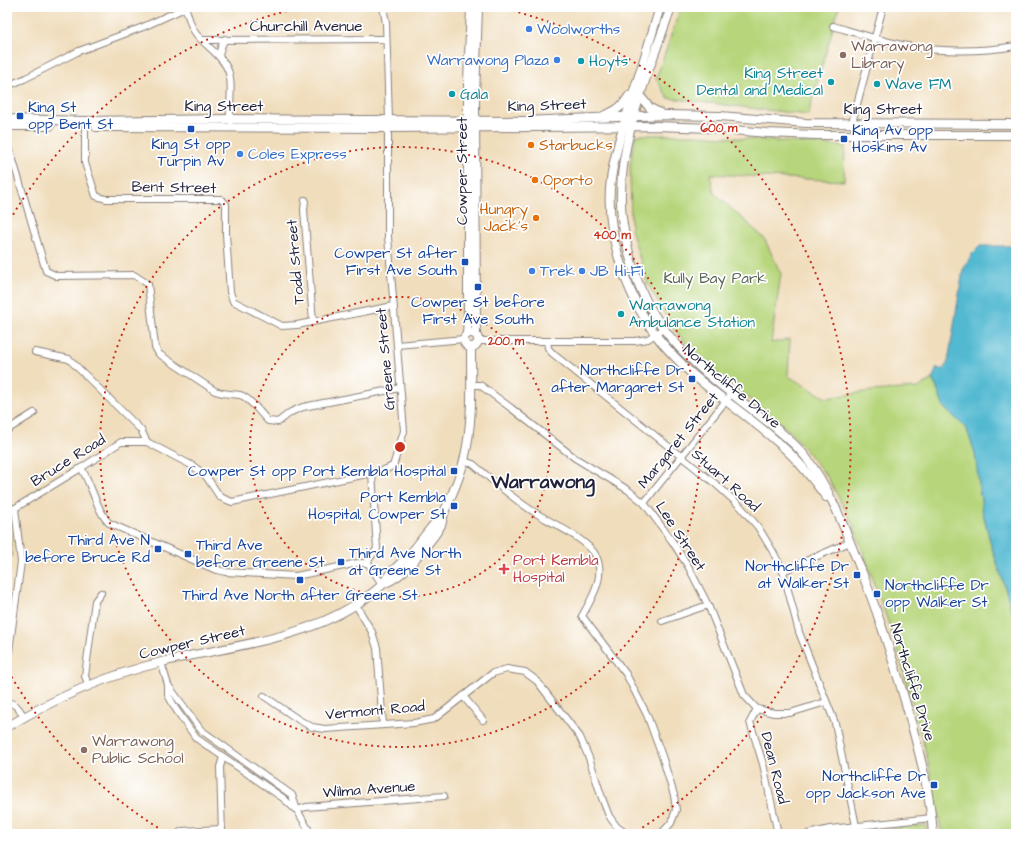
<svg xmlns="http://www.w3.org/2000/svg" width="1023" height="841" font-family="'Architects Daughter',sans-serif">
<rect width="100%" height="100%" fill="#fff"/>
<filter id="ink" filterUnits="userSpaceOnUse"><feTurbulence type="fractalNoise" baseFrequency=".025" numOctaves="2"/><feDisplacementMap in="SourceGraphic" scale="8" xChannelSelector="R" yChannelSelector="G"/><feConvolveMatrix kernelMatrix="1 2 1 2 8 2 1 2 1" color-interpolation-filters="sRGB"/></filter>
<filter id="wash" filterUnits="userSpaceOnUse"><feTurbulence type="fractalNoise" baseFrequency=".012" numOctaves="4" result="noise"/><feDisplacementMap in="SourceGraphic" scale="16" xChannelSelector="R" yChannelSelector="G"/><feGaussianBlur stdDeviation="0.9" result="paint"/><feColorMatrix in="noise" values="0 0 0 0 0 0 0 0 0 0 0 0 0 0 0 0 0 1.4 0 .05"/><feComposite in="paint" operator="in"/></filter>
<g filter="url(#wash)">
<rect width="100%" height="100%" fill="#f0ddbc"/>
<!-- green -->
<g fill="#b7d67c" stroke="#6c7c5c">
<path d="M 681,7 L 839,7 L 808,115 L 668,98 L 656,79 Z"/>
<path d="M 636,135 L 695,135 L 845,146 L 844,181 L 710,174 L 714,193 L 764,238 L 781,274 L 771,343 L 790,339 L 788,376 L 826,398 L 871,391 L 918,388 L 932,379 L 936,386 L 944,408 L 966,427 L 975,453 L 982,509 L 991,545 L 1008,597 L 1016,626 L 1016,825 L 1012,834 L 942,834 L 928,761 L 897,647 L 853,524 L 828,478 L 792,433 L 704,363 L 672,327 L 647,283 L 631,229 L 630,164 Z"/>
<path d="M 7,521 L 9,523 L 12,556 L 7,555 Z"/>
<path d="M 926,825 L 926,834 L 854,834 L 854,832 Z"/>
</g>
<!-- water -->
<path fill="#53b9d1" stroke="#3a6e86" d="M 980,246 L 1016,246 L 1016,626 L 1008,597 L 991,545 L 982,509 L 975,453 L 966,427 L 944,408 L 936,386 L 932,379 L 937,368 L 943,370 L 948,362 L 963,270 L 972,254 Z"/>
</g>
<g filter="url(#ink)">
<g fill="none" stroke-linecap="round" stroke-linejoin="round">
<defs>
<g id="minor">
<path d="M 185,7 C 189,16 190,28 197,35 C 207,47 224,57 229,73 C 233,86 229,105 230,119 L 231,121"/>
<path d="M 383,7 L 386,23 L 389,120"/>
<path d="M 833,26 C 857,33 882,41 907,46 C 942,52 980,52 1016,46"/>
<path d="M 203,40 L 386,39"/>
<path d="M 219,56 L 221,47 L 225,39"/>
<path d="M 7,86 L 24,79 L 79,51 L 143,27 L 187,7"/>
<path d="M 85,127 L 85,163 L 96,196 L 106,199 L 221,199 L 226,204 L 226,234 L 230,292 L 233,301 L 241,305 L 282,326 L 297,325 L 393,306"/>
<path d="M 872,135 C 864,129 855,132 852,123 L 883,7"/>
<path d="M 10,150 L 46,271 L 57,276 L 134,275 L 148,284 L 155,347 L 159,354 L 215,391 C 226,395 230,393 240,395 C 249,397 261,414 268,421 L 278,422 L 291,412 L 303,407 L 400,388"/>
<path d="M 305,200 L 304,210 L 313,321"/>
<path d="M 478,341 L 635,341 L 648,339 L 663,329"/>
<path d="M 547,341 L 548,348 L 552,353 L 718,486 L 740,506 L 758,527 L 772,550 L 783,571 L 799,632 L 835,723 L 856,826"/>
<path d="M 397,345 L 464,339"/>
<path d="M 35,352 L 69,359 L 141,430 L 147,442 L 193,466 L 206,476 L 220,497 L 232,502 L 372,473"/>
<path d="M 471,385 L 480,385 L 511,408 L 575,458 L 628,490 L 644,503 L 672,541 L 688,566 L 708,605 L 744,695 L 757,709 L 774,713 L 790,713 L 826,702"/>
<path d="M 7,430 L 34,413"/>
<path d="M 464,461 L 473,464 C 492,480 511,497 531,510 C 547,521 588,539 596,556 C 606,576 592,598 582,616 L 626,674 L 647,715 L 662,756 L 674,795 L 676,810 L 671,823 L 661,834"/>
<path d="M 81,468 C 92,484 96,510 109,523 L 214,569 L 226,572 L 296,576 L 358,563 L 368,563"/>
<path d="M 644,503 L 728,398"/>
<path d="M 7,513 L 81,468 L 121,442 L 147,442"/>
<path d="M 783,571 L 850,542"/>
<path d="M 382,584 L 368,563 L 369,559 L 377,549 L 372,473 L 384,470 L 393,466 L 404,431 L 388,237 L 388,130 L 386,126"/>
<path d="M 356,605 L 372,632 L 377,648 L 383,725"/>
<path d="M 662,621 L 708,605"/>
<path d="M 161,662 L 168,685 L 168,695 L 177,711 L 196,738 L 283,798 L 295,809"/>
<path d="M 7,666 L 21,562 L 15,508"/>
<path d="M 168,685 L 201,730 L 292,795 L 297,810 L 311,834"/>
<path d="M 89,686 L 85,676 L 94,608 L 95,601 L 101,593"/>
<path d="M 264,696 L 299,720 L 312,727 L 325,729 L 414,723 L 434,719 L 493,673 L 507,669 L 525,672 L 537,681 L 580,737 L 589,758 L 602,798 L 609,816 L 617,827 L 627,834"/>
<path d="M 463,696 L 483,720"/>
<path d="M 7,702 C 17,704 19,709 24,717"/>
<path d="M 757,709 L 750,722 L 763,764 L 778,834"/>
<path d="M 297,810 L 306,807 L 444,796"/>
<path d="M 178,834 L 182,831 L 222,829"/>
<path d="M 222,834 L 220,767 L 223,757"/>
<path d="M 808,834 L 830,829 L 932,818"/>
</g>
<g id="major">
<path d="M 660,7 C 651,37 642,67 632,97 C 624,124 615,150 611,179 C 604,229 626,295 656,335 C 666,349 679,361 691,373 C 721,399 754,420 783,447 C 800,462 813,479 826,497"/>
<path d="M 671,7 C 651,67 619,137 621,201 C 621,222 626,241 631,261 C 641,299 662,332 691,359 C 713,381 739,399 763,418 C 778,430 793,441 805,456 C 829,487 843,524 857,560 C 877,609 893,659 908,711 C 919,751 930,792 933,834"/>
<path d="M 640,96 L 650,108 L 662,114"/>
<path d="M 603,116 C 615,111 623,107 629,96"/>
<path d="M 7,119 L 86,121 L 230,119 L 524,121 L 664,115 L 720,116 L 806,123 L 1016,124"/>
<path d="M 7,126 L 50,126"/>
<path d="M 96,127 L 388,128 L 656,126 L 711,128 L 767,133 L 816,135 L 1016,135"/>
<circle cx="471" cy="340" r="7"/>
<path d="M 467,334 L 468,318 L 468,82 L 471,7"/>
<path d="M 476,335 L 475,97 L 478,7"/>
<path d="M 382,584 C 398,579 409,567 419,554 C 427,545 436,535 441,525 C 443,520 443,515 445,510 C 453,493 461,475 465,456 C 473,421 471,383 471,347"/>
<path d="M 7,727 C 55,698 108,675 162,662 C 227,646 298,641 355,605 C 364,600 374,592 382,585 C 385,582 386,578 389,575 C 398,565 408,557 416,547 C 425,536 432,524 443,515"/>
</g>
</defs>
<!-- minor casing -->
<use href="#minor" stroke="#89807c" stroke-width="8"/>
<!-- major casing -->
<use href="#major" stroke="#89807c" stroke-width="10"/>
<!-- minor -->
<use href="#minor" stroke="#fff" stroke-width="6"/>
<!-- major -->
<use href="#major" stroke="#fff" stroke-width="8"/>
</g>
</g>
<!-- distance rings -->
<g fill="none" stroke="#c8321e" stroke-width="2" stroke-dasharray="2 4">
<circle cx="400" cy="447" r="150"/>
<circle cx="400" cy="447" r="300"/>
<path d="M168 834A451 451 0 0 1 7 669M7 225A451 451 0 0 1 299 8M501 8A451 451 0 0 1 632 834"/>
</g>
<!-- markers -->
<g fill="#3f7fe0" stroke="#fff" stroke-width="1.5">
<circle cx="529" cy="29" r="4"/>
<circle cx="557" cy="60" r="4"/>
<circle cx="240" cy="154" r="4"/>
<circle cx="532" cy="271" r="4"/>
<circle cx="582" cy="271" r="4"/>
</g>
<g fill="#8d6e63" stroke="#fff" stroke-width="1.5">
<circle cx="843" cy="55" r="4"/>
<circle cx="84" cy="750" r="4"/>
</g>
<g fill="#0f9aa8" stroke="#fff" stroke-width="1.5">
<circle cx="581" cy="61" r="4"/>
<circle cx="831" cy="82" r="4"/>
<circle cx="877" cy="84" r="4"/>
<circle cx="452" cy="94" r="4"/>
<circle cx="621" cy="314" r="4"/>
</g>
<g fill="#1a4fb4" stroke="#fff" stroke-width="1.5">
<rect x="16" y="112" width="8" height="8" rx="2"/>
<rect x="187" y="125" width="8" height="8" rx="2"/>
<rect x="840" y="135" width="8" height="8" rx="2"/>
<rect x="461" y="258" width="8" height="8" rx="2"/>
<rect x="474" y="283" width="8" height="8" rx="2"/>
<rect x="688" y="375" width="8" height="8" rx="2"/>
<rect x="450" y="467" width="8" height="8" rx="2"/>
<rect x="450" y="502" width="8" height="8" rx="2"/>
<rect x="154" y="545" width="8" height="8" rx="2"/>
<rect x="184" y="550" width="8" height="8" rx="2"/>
<rect x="337" y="558" width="8" height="8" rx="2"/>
<rect x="853" y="571" width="8" height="8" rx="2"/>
<rect x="296" y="576" width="8" height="8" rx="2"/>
<rect x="873" y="590" width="8" height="8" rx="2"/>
<rect x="930" y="781" width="8" height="8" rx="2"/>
</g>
<g fill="#e8710a" stroke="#fff" stroke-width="1.5">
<circle cx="531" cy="145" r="4"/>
<circle cx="535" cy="180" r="4"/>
<circle cx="536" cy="218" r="4"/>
</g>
<path fill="#e0444e" stroke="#fff" stroke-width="1.5" d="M502 563h4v4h4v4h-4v4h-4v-4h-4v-4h4z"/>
<g text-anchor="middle" stroke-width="3.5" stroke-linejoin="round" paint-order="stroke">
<!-- street labels -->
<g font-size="15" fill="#22223b" stroke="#fff">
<text x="306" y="31">Churchill Avenue</text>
<text transform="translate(547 105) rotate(-2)" y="5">King Street</text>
<text x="224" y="111">King Street</text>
<text x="883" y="114">King Street</text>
<text transform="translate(462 171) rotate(-90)" y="5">Cowper Street</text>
<text transform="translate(174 187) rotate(1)" y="5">Bent Street</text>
<text transform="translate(295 262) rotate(-95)" y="5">Todd Street</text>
<text transform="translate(385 359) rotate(-95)" y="5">Greene Street</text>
<text transform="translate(732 386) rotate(40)" y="5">Northcliffe Drive</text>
<text transform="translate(678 440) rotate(-51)" y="5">Margaret Street</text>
<text transform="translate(68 460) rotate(-32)" y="5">Bruce Road</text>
<text transform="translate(726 480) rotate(42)" y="5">Stuart Road</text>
<text transform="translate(681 536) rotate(57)" y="5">Lee Street</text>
<text transform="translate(192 642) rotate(-13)" y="5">Cowper Street</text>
<text transform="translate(913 682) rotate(73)" y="5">Northcliffe Drive</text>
<text transform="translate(375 710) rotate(-5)" y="5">Vermont Road</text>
<text transform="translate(775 768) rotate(76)" y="5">Dean Road</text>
<text transform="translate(369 789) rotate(-4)" y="5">Wilma Avenue</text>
</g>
<!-- shop labels -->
<g font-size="15" fill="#366cbe" stroke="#fff" text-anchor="start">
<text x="537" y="34">Woolworths</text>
<text x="549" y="65" text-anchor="end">Warrawong Plaza</text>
<text x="248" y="159">Coles Express</text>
<text x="540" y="276">Trek</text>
<text x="590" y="276">JB Hi-Fi</text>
</g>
<!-- education labels -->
<g font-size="15" fill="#785e54" stroke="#fff" text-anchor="start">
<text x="851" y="51">Warrawong<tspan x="851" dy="17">Library</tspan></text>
<text x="92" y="746">Warrawong<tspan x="92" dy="17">Public School</tspan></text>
</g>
<!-- culture labels -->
<g font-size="15" fill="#0d838f" stroke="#fff" text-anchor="start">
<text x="589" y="66">Hoyts</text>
<text x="823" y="78" text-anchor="end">King Street<tspan x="823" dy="17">Dental and Medical</tspan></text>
<text x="885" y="89">Wave FM</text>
<text x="460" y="99">Gala</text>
<text x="629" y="310">Warrawong<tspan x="629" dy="17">Ambulance Station</tspan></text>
</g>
<!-- transit labels -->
<g font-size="15" fill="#164399" stroke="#fff" text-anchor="end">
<text x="28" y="112" text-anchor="start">King St<tspan x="28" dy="17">opp Bent St</tspan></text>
<text x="852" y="135" text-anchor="start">King Av opp<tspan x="852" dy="17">Hoskins Av</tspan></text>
<text x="191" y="149" text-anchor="middle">King St opp<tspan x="191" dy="17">Turpin Av</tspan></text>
<text x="457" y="258">Cowper St after<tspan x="457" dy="17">First Ave South</tspan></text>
<text x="478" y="307" text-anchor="middle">Cowper St before<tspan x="478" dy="17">First Ave South</tspan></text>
<text x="684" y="375">Northcliffe Dr<tspan x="684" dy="17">after Margaret St</tspan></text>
<text x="446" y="476">Cowper St opp Port Kembla Hospital</text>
<text x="446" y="502">Port Kembla<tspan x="446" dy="17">Hospital, Cowper St</tspan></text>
<text x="150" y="545">Third Ave N<tspan x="150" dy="17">before Bruce Rd</tspan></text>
<text x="196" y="550" text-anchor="start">Third Ave<tspan x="196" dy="17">before Greene St</tspan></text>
<text x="349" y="558" text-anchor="start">Third Ave North<tspan x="349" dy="17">at Greene St</tspan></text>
<text x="849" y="571">Northcliffe Dr<tspan x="849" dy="17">at Walker St</tspan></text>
<text x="885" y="590" text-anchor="start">Northcliffe Dr<tspan x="885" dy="17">opp Walker St</tspan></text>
<text x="300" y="600" text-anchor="middle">Third Ave North after Greene St</text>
<text x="926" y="781">Northcliffe Dr<tspan x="926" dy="17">opp Jackson Ave</tspan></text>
</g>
<!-- food labels -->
<g font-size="15" fill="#c56008" stroke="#fff" text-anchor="start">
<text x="539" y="150">Starbucks</text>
<text x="543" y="185">Oporto</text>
<text x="528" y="214" text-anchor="end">Hungry<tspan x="528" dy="17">Jack's</tspan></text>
</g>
<!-- park labels -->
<g font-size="15" fill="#566152" stroke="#fff">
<text x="715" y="283">Kully Bay Park</text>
</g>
<!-- health labels -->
<g font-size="15" fill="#be3a42" stroke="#fff" text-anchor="start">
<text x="513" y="565">Port Kembla<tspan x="513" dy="17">Hospital</tspan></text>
</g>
<!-- district labels -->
<g font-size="19" font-weight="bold" fill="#22223b" stroke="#fff">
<text x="543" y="488">Warrawong</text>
</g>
</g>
<circle cx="400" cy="447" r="6" fill="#c8321e" stroke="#fff" stroke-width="2"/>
<g font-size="12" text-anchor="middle" font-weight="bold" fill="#c8321e" stroke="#fff" stroke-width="3.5" stroke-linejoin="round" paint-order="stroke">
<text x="719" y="132">600 m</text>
<text x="612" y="239">400 m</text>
<text x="506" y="345">200 m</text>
</g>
<!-- margin -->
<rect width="1023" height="841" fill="none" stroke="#fff" stroke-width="24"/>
</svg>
